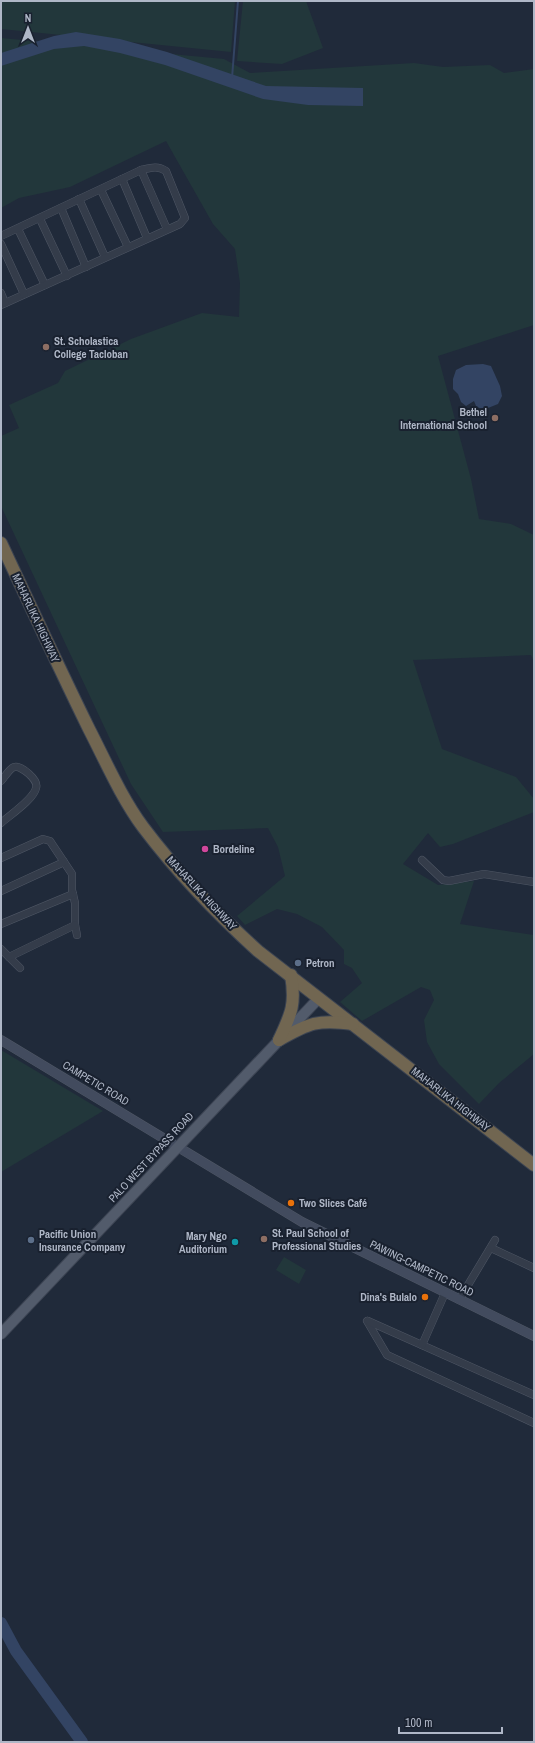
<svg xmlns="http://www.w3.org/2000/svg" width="535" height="1743" font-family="'Archivo Narrow',sans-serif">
<rect width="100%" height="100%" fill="#202a3a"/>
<!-- green -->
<g fill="#22373b">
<path d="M 1,1 L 235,1 L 231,52 L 1,29 Z"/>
<path d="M 243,1 L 306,1 L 323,48 L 282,64 L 237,61 Z"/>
<path d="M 1,38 L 224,59 L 250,73 L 414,63 L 443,67 L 490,65 L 504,73 L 534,69 L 534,325 L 438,356 L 471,479 L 479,519 L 511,524 L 534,535 L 534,662 L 531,655 L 413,660 L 442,749 L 516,777 L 534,799 L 534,812 L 453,844 L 440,847 L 428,833 L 403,864 L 438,885 L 474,881 L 460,924 L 534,935 L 534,1054 L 499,1083 L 479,1104 L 439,1064 L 427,1042 L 424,1020 L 434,1000 L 430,990 L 421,987 L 362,1021 L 340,1002 L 362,983 L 352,968 L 344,964 L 344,950 L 322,927 L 297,914 L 277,909 L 245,925 L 237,916 L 285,876 L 278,847 L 268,828 L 163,832 L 131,784 L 1,506 L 1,436 L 19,428 L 9,405 L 58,383 L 65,371 L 131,339 L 202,313 L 239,317 L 240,283 L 235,249 L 213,224 L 166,141 L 70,187 L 19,198 L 1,208 Z"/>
<path d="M 1,1050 L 103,1111 L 1,1172 Z"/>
<path d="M 284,1257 L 306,1270 L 299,1284 L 276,1270 Z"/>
</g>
<!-- water -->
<g fill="#334463">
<path d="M 76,32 L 120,39 L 167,52 L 266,86 L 363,88 L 363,106 L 308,105 L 263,99 L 165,65 L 120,53 L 84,46 L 54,49 L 1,66 L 1,53 L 54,36 Z"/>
<path d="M 483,364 L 491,366 L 500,386 L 502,396 L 498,404 L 483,410 L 476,406 L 474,401 L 466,406 L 461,402 L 458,394 L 453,389 L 453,379 L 456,370 L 466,365 Z"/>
</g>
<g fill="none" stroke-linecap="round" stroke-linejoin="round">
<!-- stream -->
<path stroke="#334463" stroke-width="2" d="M 232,78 L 238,1"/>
<!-- river -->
<path stroke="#334463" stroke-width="12" d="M 1,1623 L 16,1651 L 82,1742"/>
<defs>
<g id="street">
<path d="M 141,170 L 167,229"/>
<path d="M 122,179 L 147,238"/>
<path d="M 101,190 L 128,247"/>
<path d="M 79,199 L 105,257"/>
<path d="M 61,208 L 86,267"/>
<path d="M 40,219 L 67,276"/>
<path d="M 18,229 L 45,285"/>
<path d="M 1,236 L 141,170 C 150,168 157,165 166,171 L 185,218 L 180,224 L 1,305"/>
<path d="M 1,244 L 24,294"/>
<path d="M 1,293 L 5,303"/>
<path d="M 1,781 C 5,777 9,769 14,767 C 21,765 39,780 36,788 C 34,799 10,815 1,823"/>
<path d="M 1,858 L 43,839 L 50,841 L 72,874 L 72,890 L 75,903 L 75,925 L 77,935"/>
<path d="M 422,860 L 443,880 L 449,881 L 484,874 L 534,882"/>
<path d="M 1,891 L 64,862"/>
<path d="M 1,924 L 73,894"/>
<path d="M 1,949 L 20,968"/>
<path d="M 9,957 L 75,925"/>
<path d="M 491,1248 L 534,1268"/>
<path d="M 459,1300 L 495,1240"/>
<path d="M 367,1321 L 387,1355 L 534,1423"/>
<path d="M 368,1321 L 534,1395"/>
<path d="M 422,1345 L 445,1293"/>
</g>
<path id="secondary" d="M 1,1040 L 302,1222 L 534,1336"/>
<path id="primary" d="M 1,1334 L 319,998"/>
<g id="highway">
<path d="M 1,543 C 30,605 59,668 89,729 C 106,762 121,797 143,827 C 177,872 216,913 258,951 L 534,1165"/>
<path d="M 279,1040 C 309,1023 318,1019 353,1024"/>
<path d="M 279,1040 C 291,1014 296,1005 291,975"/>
</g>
</defs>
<!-- street casing -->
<use href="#street" stroke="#4f5765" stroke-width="8"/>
<!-- secondary casing -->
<use href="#secondary" stroke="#4f5765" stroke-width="10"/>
<!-- primary casing -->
<use href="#primary" stroke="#3d4554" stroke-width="12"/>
<!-- highway casing -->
<use href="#highway" stroke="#3c4452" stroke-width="14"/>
<!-- street -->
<use href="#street" stroke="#343c4a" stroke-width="7"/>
<!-- secondary -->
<use href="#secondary" stroke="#424b5e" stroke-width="9"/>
<!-- primary -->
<use href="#primary" stroke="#525b6b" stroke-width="10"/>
<!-- highway -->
<use href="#highway" stroke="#716651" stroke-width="12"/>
</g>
<!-- markers -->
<g fill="#8d6e63" stroke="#19212f" stroke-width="1.5">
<circle cx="46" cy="347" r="4"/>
<circle cx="495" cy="418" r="4"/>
<circle cx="264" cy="1239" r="4"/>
</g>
<circle fill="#d1479c" stroke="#19212f" stroke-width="1.5" cx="205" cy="849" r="4"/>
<g fill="#5c6f8a" stroke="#19212f" stroke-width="1.5">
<circle cx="298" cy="963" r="4"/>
<circle cx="31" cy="1240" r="4"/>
</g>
<g fill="#e8710a" stroke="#19212f" stroke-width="1.5">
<circle cx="291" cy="1203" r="4"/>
<circle cx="425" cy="1297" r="4"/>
</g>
<circle fill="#0f9aa8" stroke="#19212f" stroke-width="1.5" cx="235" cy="1242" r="4"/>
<g text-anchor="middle" stroke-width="4" stroke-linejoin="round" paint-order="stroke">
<!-- poi labels -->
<g font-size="11" font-weight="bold" fill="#afb7c7" stroke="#19212f" text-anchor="start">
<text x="54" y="345">St. Scholastica<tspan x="54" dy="13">College Tacloban</tspan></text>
<text x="487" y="416" text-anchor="end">Bethel<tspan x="487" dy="13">International School</tspan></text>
<text x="213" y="853">Bordeline</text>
<text x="306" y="967">Petron</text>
<text x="299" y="1207">Two Slices Café</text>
<text x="272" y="1237">St. Paul School of<tspan x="272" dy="13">Professional Studies</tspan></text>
<text x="39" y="1238">Pacific Union<tspan x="39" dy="13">Insurance Company</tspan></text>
<text x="227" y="1240" text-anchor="end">Mary Ngo<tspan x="227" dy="13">Auditorium</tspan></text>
<text x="417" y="1301" text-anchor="end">Dina's Bulalo</text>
</g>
<!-- street labels -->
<g font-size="11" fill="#afb7c7" stroke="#19212f">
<text transform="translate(36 618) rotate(65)" y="4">MAHARLIKA HIGHWAY</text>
<text transform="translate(202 893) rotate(47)" y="4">MAHARLIKA HIGHWAY</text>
<text transform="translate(96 1083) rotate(31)" y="4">CAMPETIC ROAD</text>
<text transform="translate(451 1099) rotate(38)" y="4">MAHARLIKA HIGHWAY</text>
<text transform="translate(151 1157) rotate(-47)" y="4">PALO WEST BYPASS ROAD</text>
<text transform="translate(422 1268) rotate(26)" y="4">PAWING-CAMPETIC ROAD</text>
</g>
</g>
<!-- border -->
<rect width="535" height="1743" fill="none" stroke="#afb7c7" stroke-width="4"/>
<!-- north arrow -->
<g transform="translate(28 28)" stroke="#19212f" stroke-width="3" paint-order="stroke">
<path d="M0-3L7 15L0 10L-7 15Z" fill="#afb7c7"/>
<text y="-6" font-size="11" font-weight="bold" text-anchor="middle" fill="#afb7c7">N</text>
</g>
<!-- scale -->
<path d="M399 1727v6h103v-6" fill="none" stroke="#afb7c7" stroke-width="2"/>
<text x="405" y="1727" font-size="12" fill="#afb7c7" stroke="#19212f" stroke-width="3" paint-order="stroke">100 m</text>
</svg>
